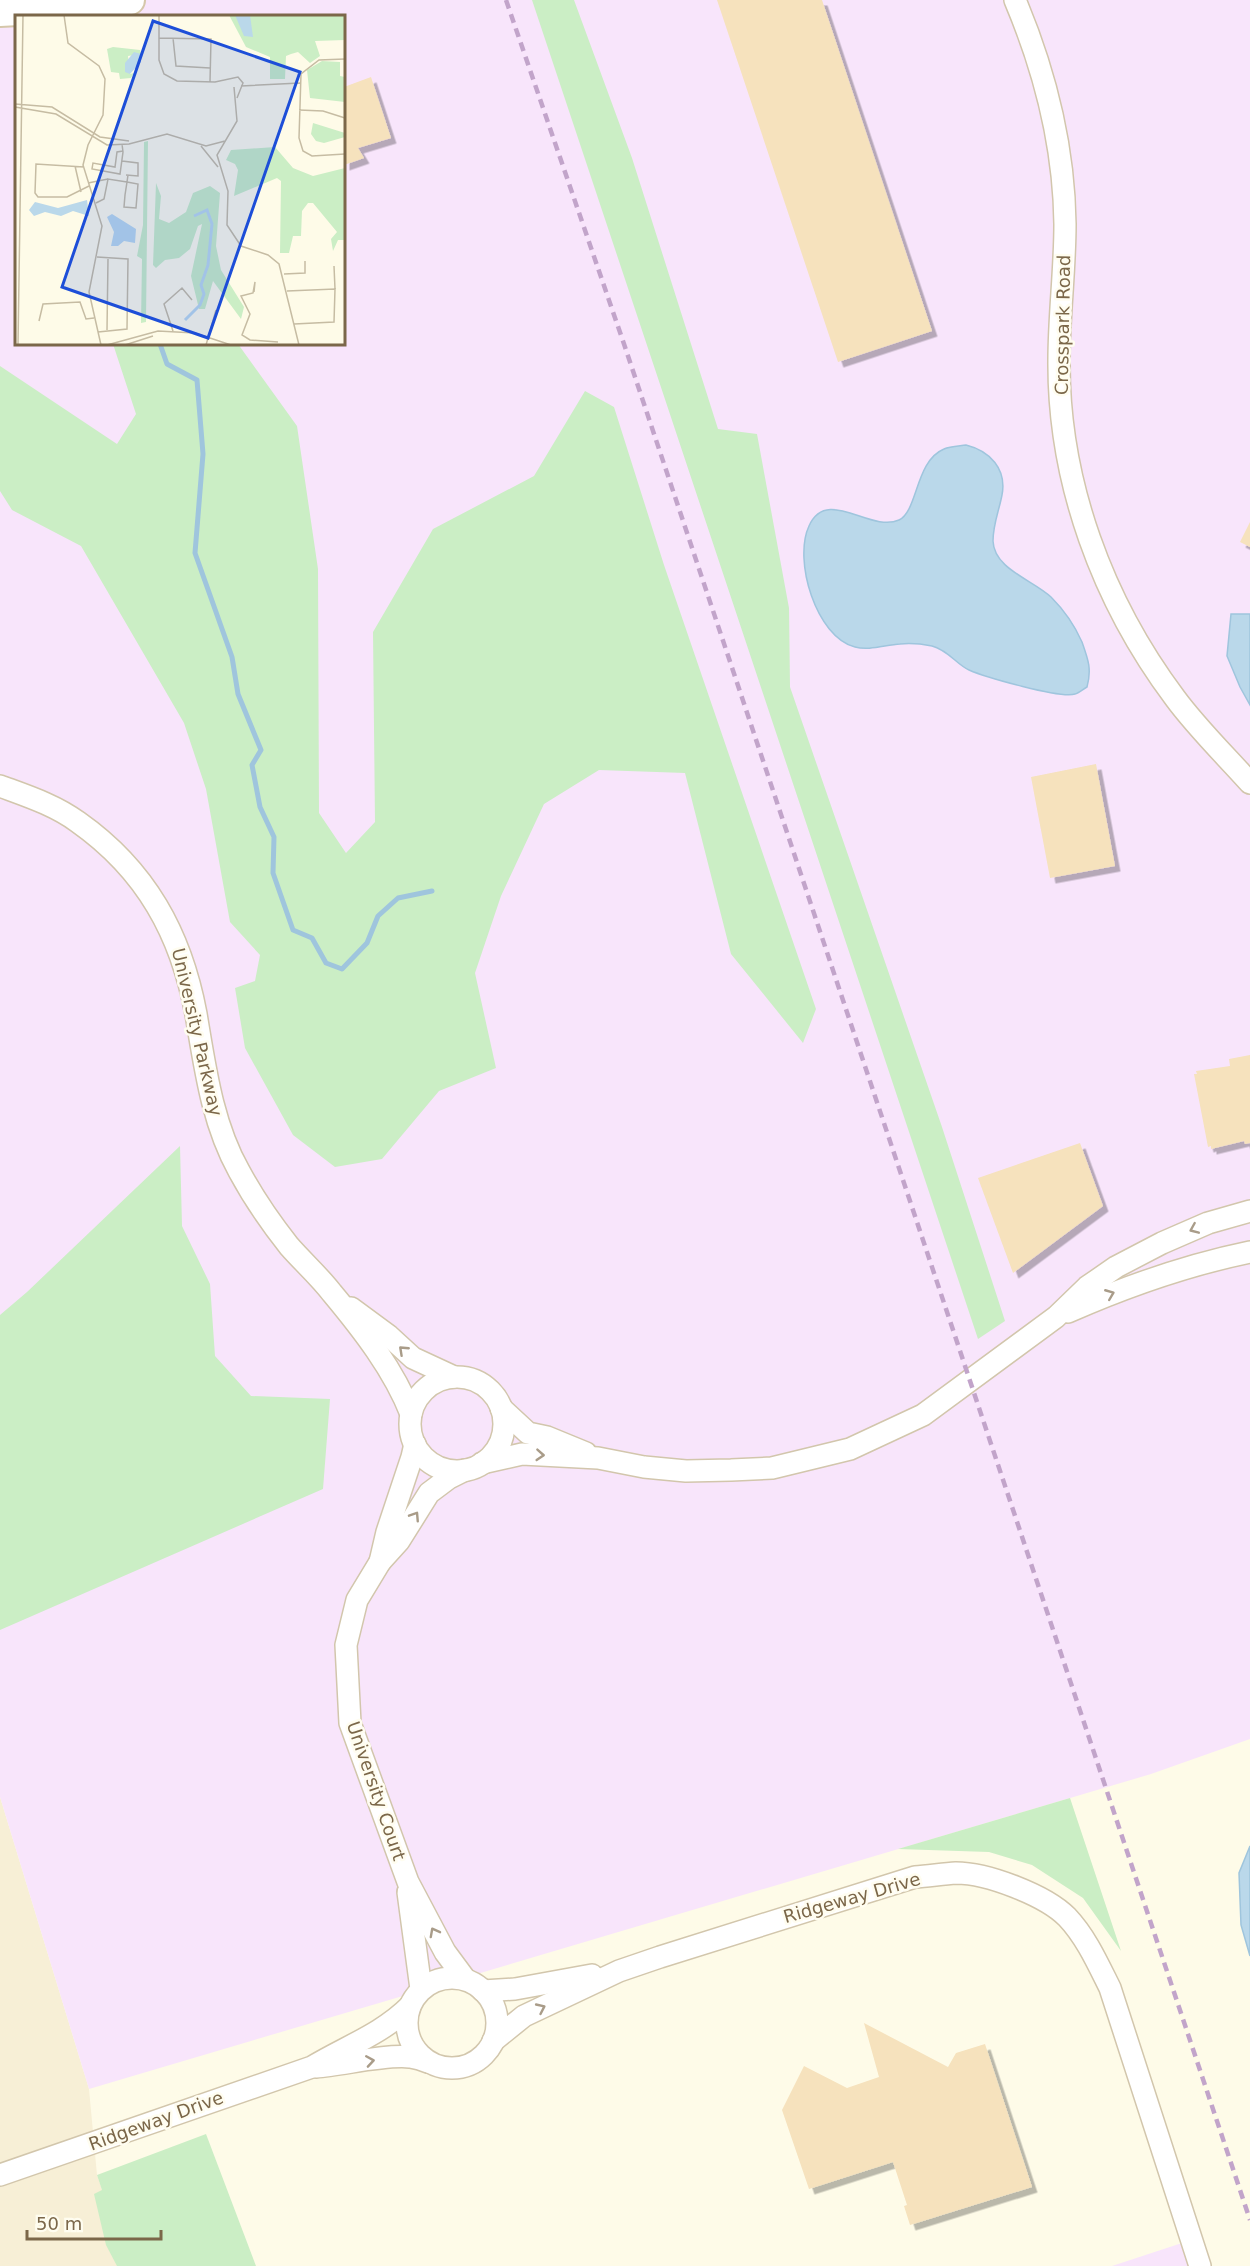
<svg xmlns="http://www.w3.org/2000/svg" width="1250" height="2266" font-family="'DejaVu Sans',sans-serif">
<defs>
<filter id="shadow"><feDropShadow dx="5.5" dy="5.5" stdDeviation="0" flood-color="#0004"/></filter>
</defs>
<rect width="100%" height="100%" fill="#fefbe8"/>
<!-- residential -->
<path fill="#f7efd6" d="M 0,1797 L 89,2089 L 97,2175 L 129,2266 L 0,2266 Z"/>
<!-- education -->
<g fill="#f8e5fb" fill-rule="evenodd">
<path d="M 0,0 L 1250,0 L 1250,1739 L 1151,1774 L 89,2089 L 0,1797 ZM 16,16 L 344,16 L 344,344 L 16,344 Z"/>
<path d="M 1182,2243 L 1189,2266 L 1112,2266 Z"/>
</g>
<!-- green -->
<g fill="#cbeec5">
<path d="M 532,0 L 574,0 L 632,158 L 718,429 L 757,434 L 789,608 L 790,687 L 942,1127 L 1005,1321 L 978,1339 Z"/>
<path d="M 113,344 L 238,344 L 297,426 L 318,569 L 319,813 L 346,853 L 375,822 L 373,632 L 433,529 L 534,476 L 585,391 L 614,407 L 664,565 L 816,1009 L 803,1043 L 731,954 L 685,773 L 599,770 L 544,804 L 501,896 L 475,973 L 496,1068 L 439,1091 L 382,1159 L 335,1167 L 293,1135 L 245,1048 L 235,988 L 255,981 L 260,955 L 230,922 L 206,789 L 184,723 L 81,546 L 12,510 L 0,491 L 0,366 L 117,444 L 136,414 Z"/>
<path d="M 180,1146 L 182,1226 L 210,1284 L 215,1356 L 251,1396 L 330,1399 L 323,1489 L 0,1630 L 0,1315 L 27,1292 Z"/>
<path d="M 1070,1798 L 1121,1951 L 1083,1898 L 1032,1865 L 989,1852 L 898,1849 Z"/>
<path d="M 206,2134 L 256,2266 L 117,2266 L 106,2245 L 94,2194 L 102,2190 L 97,2175 Z"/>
</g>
<!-- water -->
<g fill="#bad8ea" stroke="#9fc5dd" stroke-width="1.5">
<path d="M 966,445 C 990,451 1007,469 1002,495 C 999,511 993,524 993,541 C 994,569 1033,580 1051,597 C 1065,611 1074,624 1082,642 C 1088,659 1092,669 1087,687 C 1083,689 1079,693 1075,694 C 1061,699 985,677 969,670 C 956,664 948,650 932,646 C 922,644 909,643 900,644 C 885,645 869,651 855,647 C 816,637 793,560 809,526 C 827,486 870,533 899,520 C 918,511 915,461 944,449 C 950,446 959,446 966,445 Z"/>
<path d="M 1231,614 L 1250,614 L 1250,705 L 1240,687 L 1227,656 Z"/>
<path d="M 1250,1846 L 1250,1956 L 1241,1925 L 1239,1873 Z"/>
</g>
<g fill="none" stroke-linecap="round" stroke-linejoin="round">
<!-- stream -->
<path stroke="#9fc5dd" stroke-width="5" d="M 160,344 L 167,364 L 197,380 L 203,454 L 195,553 L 232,657 L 238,694 L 261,750 L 252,765 L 260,807 L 274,837 L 273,873 L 293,930 L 312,938 L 326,963 L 342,969 L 367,943 L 378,916 L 398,898 L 432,891"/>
</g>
<!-- building -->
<g fill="#f6e2bd" filter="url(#shadow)">
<path d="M 717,0 L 822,0 L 932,331 L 838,362 Z"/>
<path d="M 371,77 L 391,138 L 358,148 L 364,158 L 344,165 L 344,87 Z"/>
<path d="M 1250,522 L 1250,547 L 1240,542 Z"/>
<path d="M 1096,764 L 1115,866 L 1050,878 L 1031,777 Z"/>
<path d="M 1250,1055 L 1250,1143 L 1245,1144 L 1244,1141 L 1211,1149 L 1211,1146 L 1208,1147 L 1194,1074 L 1197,1074 L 1196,1071 L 1230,1066 L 1229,1059 Z"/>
<path d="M 1080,1143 L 1103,1206 L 1013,1273 L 978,1178 Z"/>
<path d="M 864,2023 L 948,2067 L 956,2053 L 985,2044 L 1032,2187 L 910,2225 L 904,2206 L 907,2205 L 893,2162 L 809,2189 L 782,2110 L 804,2066 L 847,2088 L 879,2077 Z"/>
</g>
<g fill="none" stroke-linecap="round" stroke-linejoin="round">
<defs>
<g id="street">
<path d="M 1015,0 C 1045,71 1064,146 1065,224 C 1065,270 1059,315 1059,360 C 1058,482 1103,602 1175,698 C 1197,728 1225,755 1250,783"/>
<path d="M 0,786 C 27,796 55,805 78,822 C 146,870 181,934 196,1014 C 205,1067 212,1123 239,1171 C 253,1197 270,1222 289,1246 C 303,1262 319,1276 332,1293 C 362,1329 394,1370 411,1414"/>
<path d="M 351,1308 L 389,1336 L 413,1358 L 454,1377"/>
<path d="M 1068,1312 C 1127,1286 1187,1265 1250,1252"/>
<circle cx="457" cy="1424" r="47"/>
<path d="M 501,1408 L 528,1433 L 547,1437 L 586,1453"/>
<path d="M 482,1463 L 522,1454 L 598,1458 L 644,1467 L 686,1471 L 731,1470 L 772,1468 L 850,1449 L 923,1415 L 1056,1317 L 1087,1287 L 1116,1267 L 1162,1243 L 1208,1223 L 1250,1211"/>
<path d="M 380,1562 L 387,1532 L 412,1457 L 415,1444"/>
<path d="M 408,1892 L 421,1989"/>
<circle cx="452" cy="2023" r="45"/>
<path d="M 465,1979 L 445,1952 L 408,1882 L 350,1723 L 346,1645 L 357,1600 L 380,1562 L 399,1541 L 429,1493 L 449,1478 L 465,1470"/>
<path d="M 483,1991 L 515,1989 L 592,1975"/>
<path d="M 493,2041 L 524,2016 L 619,1971 L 660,1957 L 915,1877 C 928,1876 943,1874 956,1873 C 987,1873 1045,1895 1067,1917 C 1086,1937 1098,1964 1110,1988 L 1200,2266"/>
<path d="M 316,2067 C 343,2065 385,2054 410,2057 C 416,2058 423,2060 428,2062"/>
<path d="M 0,2175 L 312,2067 C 345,2047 382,2034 410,2006"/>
</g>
<path id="secondary" d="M 0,12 L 56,9 L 130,0"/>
</defs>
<!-- street casing -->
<use href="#street" stroke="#d2c6ac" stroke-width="24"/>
<!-- secondary casing -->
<use href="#secondary" stroke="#d5c7aa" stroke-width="32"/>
<!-- street -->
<use href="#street" stroke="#fff" stroke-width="21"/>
<!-- secondary -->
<use href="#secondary" stroke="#fff" stroke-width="28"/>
<!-- rail -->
<path stroke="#c2a4ca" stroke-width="4.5" stroke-dasharray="9 6" stroke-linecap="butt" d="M 506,0 L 624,344 L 1250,2220"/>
</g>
<!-- one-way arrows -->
<defs><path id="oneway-chevron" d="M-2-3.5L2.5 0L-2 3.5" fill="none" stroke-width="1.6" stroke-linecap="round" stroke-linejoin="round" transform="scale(1.5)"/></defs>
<g stroke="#a99c89">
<use href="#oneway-chevron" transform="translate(1194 1229) rotate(157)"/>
<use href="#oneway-chevron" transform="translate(1110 1294) rotate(-22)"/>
<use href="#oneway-chevron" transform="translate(403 1350) rotate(-137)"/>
<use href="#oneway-chevron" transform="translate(540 1455) rotate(4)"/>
<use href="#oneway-chevron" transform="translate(415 1516) rotate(-57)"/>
<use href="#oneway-chevron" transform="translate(434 1932) rotate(-118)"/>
<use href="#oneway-chevron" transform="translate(541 2008) rotate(-25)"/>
<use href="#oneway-chevron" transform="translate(370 2061) rotate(-9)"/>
</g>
<g text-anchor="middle" stroke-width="5" stroke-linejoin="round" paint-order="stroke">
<!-- street labels -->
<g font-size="18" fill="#7b6749" stroke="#fffdf0">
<text transform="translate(1063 325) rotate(-89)" y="6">Crosspark Road</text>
<text transform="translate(197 1032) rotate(77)" y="6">University Parkway</text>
<text transform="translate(376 1791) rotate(71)" y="6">University Court</text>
<text transform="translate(852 1898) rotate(-16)" y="6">Ridgeway Drive</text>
<text transform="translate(156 2121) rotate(-20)" y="6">Ridgeway Drive</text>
</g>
</g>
<!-- overview -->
<g transform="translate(15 15)">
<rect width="330" height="330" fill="#fefbe8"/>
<path d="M 214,0 L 330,0 L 330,25 L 300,26 L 305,41 L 295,48 L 283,37 L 276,39 L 271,41 L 270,64 L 255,64 L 255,42 L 231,32 ZM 98,32 L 125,35 L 126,39 L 113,41 L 115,59 L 119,58 L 116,63 L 105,64 L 104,58 L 96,57 L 92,34 ZM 307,46 L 325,47 L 325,61 L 330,62 L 330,87 L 295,83 L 292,55 ZM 298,108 L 330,118 L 330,122 L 309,128 L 301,126 L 296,119 ZM 133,126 L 131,307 L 126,308 L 127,244 L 122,241 L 128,210 L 129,127 ZM 260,132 L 278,153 L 298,161 L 330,153 L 330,225 L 323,225 L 318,236 L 316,224 L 322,217 L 298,188 L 293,188 L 287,196 L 286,221 L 278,221 L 274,238 L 265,238 L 266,166 L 262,163 L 219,181 L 223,155 L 220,149 L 211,145 L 216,135 ZM 141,168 L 146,181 L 144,204 L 154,208 L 171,197 L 178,178 L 195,171 L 205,178 L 201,231 L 206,255 L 229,292 L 226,304 L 198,266 L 190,294 L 184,294 L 176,261 L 187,209 L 183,211 L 175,234 L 164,243 L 150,245 L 141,253 L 138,250 Z" fill="#cbeec5"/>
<path d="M 220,0 L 235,0 L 238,22 L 229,21 ZM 119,37 L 126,39 L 126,47 L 115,59 L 110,57 L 110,48 ZM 72,185 L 74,201 L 58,196 L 46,201 L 30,197 L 19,201 L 14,195 L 20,187 L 43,193 ZM 97,199 L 121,214 L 120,228 L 109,226 L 103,231 L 96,231 L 99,217 L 92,202 Z" fill="#bad8ea"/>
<path fill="none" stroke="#bad8ea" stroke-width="3" d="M 170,305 L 185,290 L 189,279 L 186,270 L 193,250 L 197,209 L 192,195 L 179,201"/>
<path fill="none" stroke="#c6bca3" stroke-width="1.5" d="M 49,0 L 53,28 L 84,51 L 90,64 L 88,100 L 73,130 L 68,150 L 87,211 L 74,277 L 86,330M 144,0 L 144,45 L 149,59 L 162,66 L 200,67 L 223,62 L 228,68 L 222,83M 144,23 L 196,24 L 195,67M 158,23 L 161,51 L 195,53M 330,44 L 304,45 L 286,59 L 284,123 L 288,136 L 297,141 L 330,139M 226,71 L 285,68M 219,72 L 222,106 L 202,140 L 213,176 L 212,210 L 226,231 L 253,240 L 264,249 L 284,330M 0,89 L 37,92 L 85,122 L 114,126M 0,92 L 41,99 L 92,130 L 114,129 L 152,119 L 191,131 L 210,126M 284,95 L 308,96 L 330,103M 107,129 L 108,137 L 105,159 L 77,154 L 78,148 L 100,152 L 102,137 L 108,136M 186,131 L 203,152M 107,146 L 123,148 L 123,161 L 111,160M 60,151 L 66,177M 69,152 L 21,149 L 20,178 L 23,182 L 52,182 L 74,171M 73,168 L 93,164M 81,188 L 89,184 L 93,164 L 112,167 L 123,169 L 121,193 L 109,192 L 110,180 L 112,167 L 113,160M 82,242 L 113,244 L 112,314 L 83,317M 319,251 L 320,274M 269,259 L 290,258 L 290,246M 272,276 L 320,274 L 319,307 L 279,309M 239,277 L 240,267 L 238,278 L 226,281 L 235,299 L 227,320 L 235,325 L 263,327M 24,306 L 28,289 L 65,287 L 71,304 L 79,303M 92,315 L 93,244M 158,316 L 149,289 L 167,273 L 177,285M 3,330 L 8,0M 92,330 L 143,316 L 180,318 L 216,330M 110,330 L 138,321M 149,330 L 173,330M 191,330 L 201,295"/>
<path fill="#1d4ed8" fill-opacity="0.15" stroke="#1d4ed8" stroke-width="3" d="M 138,6 L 285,57 L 193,323 L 47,272 Z"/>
<rect width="330" height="330" fill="none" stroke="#7b6749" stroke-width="3"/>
</g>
<!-- scale -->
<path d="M27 2230v9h134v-9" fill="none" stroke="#7b6749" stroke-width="3"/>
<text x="36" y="2230" font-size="18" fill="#7b6749" stroke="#fffdf0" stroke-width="4.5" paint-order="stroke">50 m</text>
</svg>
